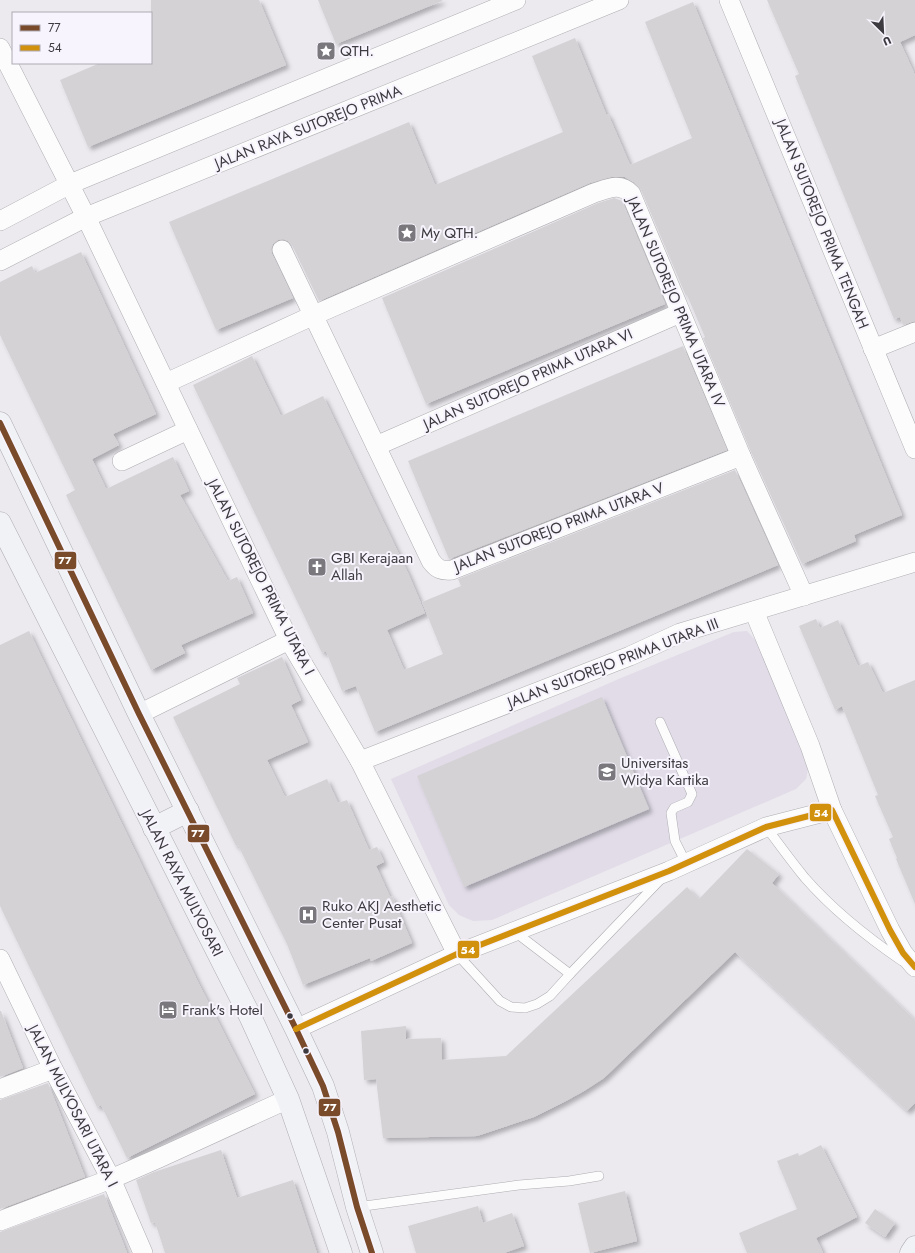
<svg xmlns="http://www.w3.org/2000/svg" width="915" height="1253" font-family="Jost,sans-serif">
<defs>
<filter id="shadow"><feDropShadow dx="3.5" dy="3.5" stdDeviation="2" flood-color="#0004"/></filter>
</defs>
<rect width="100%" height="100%" fill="#eceaef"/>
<!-- built -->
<path fill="#e1dce8" d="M 747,631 L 758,643 L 809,765 L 806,779 L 796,789 L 492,920 L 473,921 L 459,915 L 449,905 L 391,779 L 621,678 L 734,632 Z"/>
<!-- building -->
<g fill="#d5d2d6" filter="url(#shadow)">
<path d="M 151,0 L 259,0 L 286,65 L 88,147 L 60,80 L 100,63 L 151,63 Z"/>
<path d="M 318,0 L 442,0 L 442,1 L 336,44 Z"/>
<path d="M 767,0 L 915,0 L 915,35 L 900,42 L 915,75 L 915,321 L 903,325 L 900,317 L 894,319 L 795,76 L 799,74 Z"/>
<path d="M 693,2 L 902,515 L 854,535 L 856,541 L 802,564 L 751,452 L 703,338 L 705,337 L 687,295 L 686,296 L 641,190 L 634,182 L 625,177 L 611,177 L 590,183 L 319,301 L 292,245 L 288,241 L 283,239 L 278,240 L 273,244 L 271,249 L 272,254 L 293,298 L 216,330 L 169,222 L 409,122 L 435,185 L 563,132 L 532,56 L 575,38 L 606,114 L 608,114 L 630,165 L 692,138 L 645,22 Z"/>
<path d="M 614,198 L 622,201 L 665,304 L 426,404 L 382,298 L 598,203 Z"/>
<path d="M 81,252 L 156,414 L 113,434 L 119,445 L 92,459 L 106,489 L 173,457 L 189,491 L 180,495 L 228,581 L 237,577 L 253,613 L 181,645 L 185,653 L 151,670 L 66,495 L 75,490 L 0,335 L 0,282 L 32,266 L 35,273 Z"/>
<path d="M 683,346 L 727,450 L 449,559 L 408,461 Z"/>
<path d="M 252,356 L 281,416 L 323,396 L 408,573 L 425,613 L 387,630 L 404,670 L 443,654 L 422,602 L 461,586 L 458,579 L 735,470 L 778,565 L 375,732 L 356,686 L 342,691 L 326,651 L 322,653 L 193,385 Z"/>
<path d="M 816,619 L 820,628 L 838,620 L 858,666 L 868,662 L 883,693 L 915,680 L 915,904 L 896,859 L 897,858 L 889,839 L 893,837 L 875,796 L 878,795 L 842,706 L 835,710 L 799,626 Z"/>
<path d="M 29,631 L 198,982 L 255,1094 L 127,1158 L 101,1105 L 97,1107 L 0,906 L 0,645 Z"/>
<path d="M 282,657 L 301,700 L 291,705 L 308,742 L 267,760 L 285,797 L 327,779 L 338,803 L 347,800 L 369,850 L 377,847 L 384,862 L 376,866 L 390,897 L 392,896 L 412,943 L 371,961 L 370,958 L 303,985 L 287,944 L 272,914 L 238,845 L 236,846 L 173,717 L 240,684 L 237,678 Z"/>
<path d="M 602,697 L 649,809 L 464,887 L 417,776 Z"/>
<path d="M 747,849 L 779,874 L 772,883 L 915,1020 L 915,1103 L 907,1111 L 735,952 L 604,1078 L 584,1091 L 564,1102 L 534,1117 L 477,1136 L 383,1138 L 376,1079 L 364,1080 L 361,1031 L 406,1026 L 406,1039 L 441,1038 L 442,1060 L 506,1056 L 687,887 L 699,899 Z"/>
<path d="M 0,1011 L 1,1011 L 23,1068 L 0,1077 Z"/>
<path d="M 48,1083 L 85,1177 L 0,1209 L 0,1100 Z"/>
<path d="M 821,1145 L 857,1217 L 816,1238 L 823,1253 L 747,1253 L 739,1233 L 797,1209 L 777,1161 L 798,1153 L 799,1156 Z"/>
<path d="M 221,1150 L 237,1198 L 293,1180 L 317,1253 L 165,1253 L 155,1222 L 151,1223 L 136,1180 L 154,1172 Z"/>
<path d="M 625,1191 L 637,1241 L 590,1253 L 578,1203 Z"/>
<path d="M 104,1194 L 127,1253 L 0,1253 L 0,1232 Z"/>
<path d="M 478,1206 L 483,1223 L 512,1213 L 524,1246 L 504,1253 L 416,1253 L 408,1226 Z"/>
<path d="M 875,1209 L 895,1223 L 885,1237 L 865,1223 Z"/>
</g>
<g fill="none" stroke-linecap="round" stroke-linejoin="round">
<defs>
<g id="service">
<path d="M 660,722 L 692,794 L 688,802 L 674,808 L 671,813 L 675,841 L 686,863"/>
<path d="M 766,827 C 779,844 791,861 805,878 C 833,910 867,937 902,961"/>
<path d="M 515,932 L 570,974 L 661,879"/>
<path d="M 457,954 L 500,1001 L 511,1007 L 525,1008 L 537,1004 L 550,996 L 570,974"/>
<path d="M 357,1207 L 519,1185 L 569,1181 L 599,1176"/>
</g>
<g id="minor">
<path d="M 729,0 L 915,449"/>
<path d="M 0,48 L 86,217 L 289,640 L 360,761 L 457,954"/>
<path d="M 0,221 L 70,184 L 516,0"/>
<path d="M 282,250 L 431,561 C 437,569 441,571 452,570 L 741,456"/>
<path d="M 0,261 L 86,217 L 619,0"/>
<path d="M 873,349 L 915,332"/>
<path d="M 166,383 L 312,316 L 594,193 C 607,189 620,182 631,194 L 741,456 L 804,596"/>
<path d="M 376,446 L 680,313"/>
<path d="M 122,461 L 188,430"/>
<path d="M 754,611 L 810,746 L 832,810"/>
<path d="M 139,714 L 289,640"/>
<path d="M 360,761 L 630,656 L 680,633 L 915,562"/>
<path d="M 0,959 L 53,1069 L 111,1179 L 143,1253"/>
<path d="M 296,1029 L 457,954 L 669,871 L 766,827 L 832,810 L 890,930 L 903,953 L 915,967"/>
<path d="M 0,1089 L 53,1069"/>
<path d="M 0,1221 L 111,1179 L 159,1158 L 288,1099"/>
</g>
<g id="secondary">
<path d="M 0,423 L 139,714 L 296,1029 L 323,1086 L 338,1132 L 357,1207 L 372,1253"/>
<path d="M 0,523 L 250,1016 L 288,1099 L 341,1253"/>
<path d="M 154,828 L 188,811"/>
<path d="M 911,1253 L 915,1247"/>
</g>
</defs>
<!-- service casing -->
<use href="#service" stroke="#afadb1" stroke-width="10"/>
<!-- minor casing -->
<use href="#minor" stroke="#afadb1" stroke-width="20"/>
<!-- secondary casing -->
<use href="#secondary" stroke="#afadb1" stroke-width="23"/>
<!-- service -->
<use href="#service" stroke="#fcfcfd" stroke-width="9"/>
<!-- minor -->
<use href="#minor" stroke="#fcfcfd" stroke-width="19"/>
<!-- secondary -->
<use href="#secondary" stroke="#f1f2f6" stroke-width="22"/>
<defs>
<path id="bus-1" d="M 0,423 L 139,714 L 296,1029 L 323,1086 L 338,1132 L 357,1207 L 372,1253"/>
<path id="bus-2" d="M 296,1029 L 457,954 L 669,871 L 766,827 L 832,810 L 890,930 L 903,953 L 915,967"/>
</defs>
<!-- bus-1 casing -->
<use href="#bus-1" stroke="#f8f4fe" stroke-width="9"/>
<!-- bus-2 casing -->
<use href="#bus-2" stroke="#f8f4fe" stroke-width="9"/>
<!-- bus-1 -->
<use href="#bus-1" stroke="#7a4b2a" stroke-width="6"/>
<!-- bus-2 -->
<use href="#bus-2" stroke="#d2910d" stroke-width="6"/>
</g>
<!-- icons -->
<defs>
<symbol id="sight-square" viewBox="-11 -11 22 22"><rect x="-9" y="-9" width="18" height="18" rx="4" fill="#7a787d" stroke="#f8f4fe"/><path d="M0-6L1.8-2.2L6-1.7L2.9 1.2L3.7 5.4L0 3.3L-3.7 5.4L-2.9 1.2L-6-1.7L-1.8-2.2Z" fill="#fff"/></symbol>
<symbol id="church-square" viewBox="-11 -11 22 22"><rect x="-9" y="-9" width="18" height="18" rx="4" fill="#7a787d" stroke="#f8f4fe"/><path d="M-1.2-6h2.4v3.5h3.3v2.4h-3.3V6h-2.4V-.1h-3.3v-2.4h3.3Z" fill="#fff"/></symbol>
<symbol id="university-square" viewBox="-11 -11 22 22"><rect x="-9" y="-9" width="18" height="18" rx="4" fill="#7a787d" stroke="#f8f4fe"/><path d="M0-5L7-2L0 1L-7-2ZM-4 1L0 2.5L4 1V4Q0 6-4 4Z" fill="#fff"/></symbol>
<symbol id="hospital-square" viewBox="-11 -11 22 22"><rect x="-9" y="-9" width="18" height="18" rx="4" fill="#7a787d" stroke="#f8f4fe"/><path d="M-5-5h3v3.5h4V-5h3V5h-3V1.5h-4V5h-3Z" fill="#fff"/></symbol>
<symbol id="hotel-square" viewBox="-11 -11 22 22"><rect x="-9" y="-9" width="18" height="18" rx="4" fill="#7a787d" stroke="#f8f4fe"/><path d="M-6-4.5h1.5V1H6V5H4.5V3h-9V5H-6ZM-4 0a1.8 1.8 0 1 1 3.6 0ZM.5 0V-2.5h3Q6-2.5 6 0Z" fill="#fff"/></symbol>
</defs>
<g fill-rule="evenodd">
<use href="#sight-square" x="315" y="40" width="22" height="22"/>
<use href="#sight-square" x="396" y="222" width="22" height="22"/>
<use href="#church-square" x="306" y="556" width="22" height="22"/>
<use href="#university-square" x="596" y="761" width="22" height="22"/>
<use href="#hospital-square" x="297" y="904" width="22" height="22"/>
<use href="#hotel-square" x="157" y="999" width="22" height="22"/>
</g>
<!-- markers -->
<g fill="#3d3b40" stroke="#f8f4fe" stroke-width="1.5">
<circle cx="290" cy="1016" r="3.5"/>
<circle cx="306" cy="1051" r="3.5"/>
</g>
<g text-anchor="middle" stroke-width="4" stroke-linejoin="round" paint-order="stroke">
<!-- poi labels -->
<g font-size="15" fill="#3d3b40" stroke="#f8f4fe" text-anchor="start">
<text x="340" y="56">QTH.</text>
<text x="421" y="238">My QTH.</text>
<text x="331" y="563">GBI Kerajaan<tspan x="331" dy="17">Allah</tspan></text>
<text x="621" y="768">Universitas<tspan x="621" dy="17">Widya Kartika</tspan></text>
<text x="322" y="911">Ruko AKJ Aesthetic<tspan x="322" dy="17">Center Pusat</tspan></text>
<text x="182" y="1015">Frank's Hotel</text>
</g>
<!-- street labels -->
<g font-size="15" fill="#3d3b40" stroke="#f8f4fe">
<text transform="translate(308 127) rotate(-22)" y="5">JALAN RAYA SUTOREJO PRIMA</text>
<text transform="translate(822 224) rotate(68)" y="5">JALAN SUTOREJO PRIMA TENGAH</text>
<text transform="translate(676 302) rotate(67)" y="5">JALAN SUTOREJO PRIMA UTARA IV</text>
<text transform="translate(528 379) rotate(-24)" y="5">JALAN SUTOREJO PRIMA UTARA VI</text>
<text transform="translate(559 527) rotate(-21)" y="5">JALAN SUTOREJO PRIMA UTARA V</text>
<text transform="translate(261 577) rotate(63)" y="5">JALAN SUTOREJO PRIMA UTARA I</text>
<text transform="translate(613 663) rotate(-21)" y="5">JALAN SUTOREJO PRIMA UTARA III</text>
<text transform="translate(182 883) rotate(63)" y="5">JALAN RAYA MULYOSARI</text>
<text transform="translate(73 1106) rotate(63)" y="5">JALAN MULYOSARI UTARA I</text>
</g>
</g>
<g stroke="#f8f4fe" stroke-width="1.5">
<rect x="54" y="551" width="23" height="19" rx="4" fill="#7a4b2a"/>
<rect x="809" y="803" width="23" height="19" rx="4" fill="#d2910d"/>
<rect x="187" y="824" width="23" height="19" rx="4" fill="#7a4b2a"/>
<rect x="457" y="940" width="23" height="19" rx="4" fill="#d2910d"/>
<rect x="318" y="1098" width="23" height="19" rx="4" fill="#7a4b2a"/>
</g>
<g font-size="11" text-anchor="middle" font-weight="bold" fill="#fff">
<text x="65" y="564">77</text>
<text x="821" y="817">54</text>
<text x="198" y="837">77</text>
<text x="468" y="954">54</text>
<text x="330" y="1111">77</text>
</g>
<!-- legend -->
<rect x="12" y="12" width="140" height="52" fill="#f8f4fe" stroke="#adaab2"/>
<rect x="20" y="25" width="20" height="6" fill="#7a4b2a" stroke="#adaab2"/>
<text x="48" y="32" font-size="12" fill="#3d3b40">77</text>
<rect x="20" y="45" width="20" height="6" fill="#d2910d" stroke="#adaab2"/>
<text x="48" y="52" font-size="12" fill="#3d3b40">54</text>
<!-- north arrow -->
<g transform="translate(883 32) rotate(156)" stroke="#f8f4fe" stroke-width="3" paint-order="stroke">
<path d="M0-3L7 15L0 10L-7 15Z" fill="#3d3b40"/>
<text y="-6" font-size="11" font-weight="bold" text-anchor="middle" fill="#3d3b40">U</text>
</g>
</svg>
